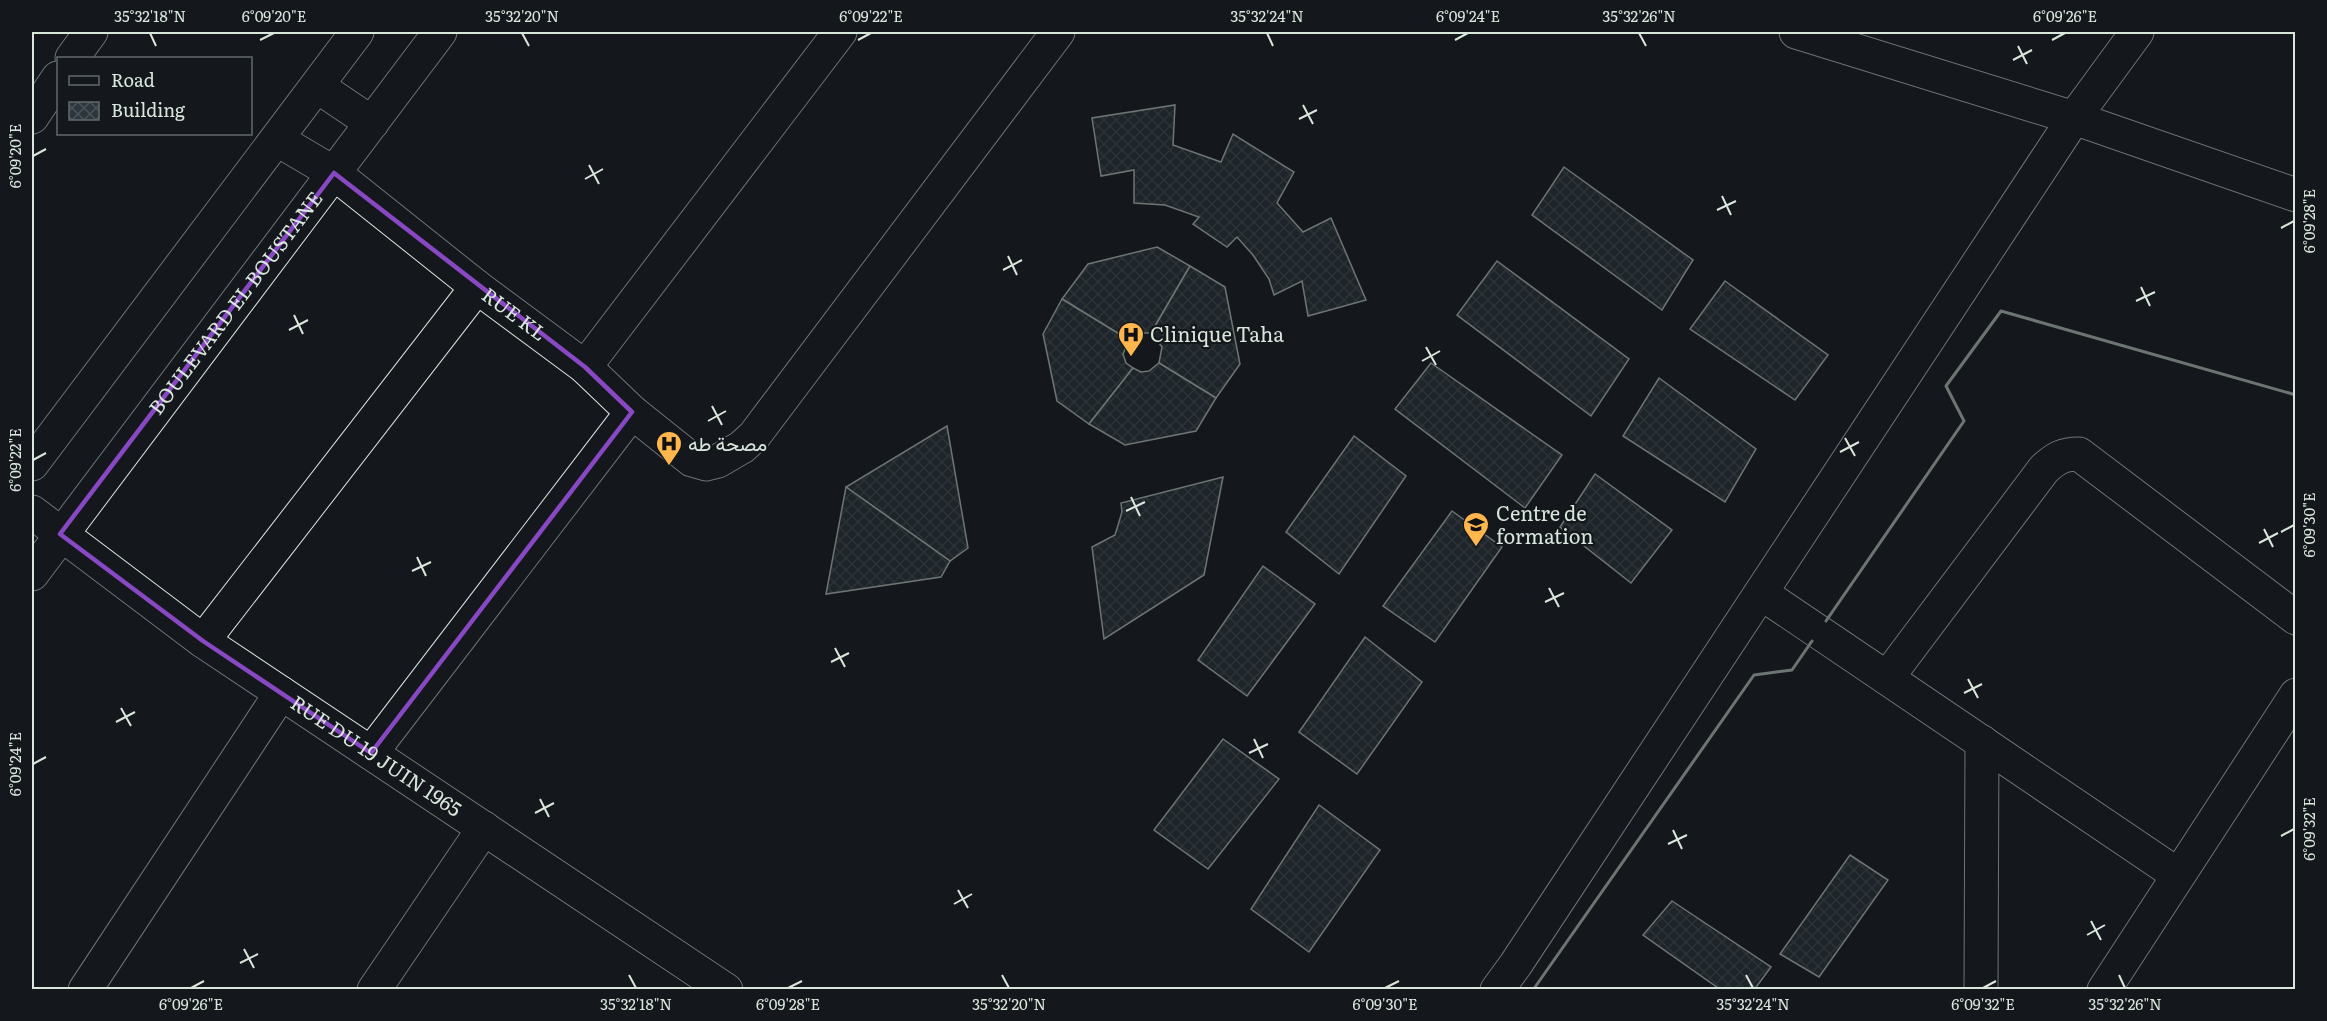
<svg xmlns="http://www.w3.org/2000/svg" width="2327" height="1021" font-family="Literata,Vazirmatn,serif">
<defs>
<pattern id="building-cross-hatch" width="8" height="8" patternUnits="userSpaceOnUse" patternTransform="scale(1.5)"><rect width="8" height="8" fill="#2c363c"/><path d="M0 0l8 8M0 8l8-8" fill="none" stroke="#4a5358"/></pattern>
</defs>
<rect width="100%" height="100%" fill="#14181c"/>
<!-- building -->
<g fill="url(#building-cross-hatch)" stroke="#d8e6dc" stroke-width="1.5">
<path d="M 1175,105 L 1173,145 L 1221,162 L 1233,134 L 1294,172 L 1277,203 L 1303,232 L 1331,218 L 1366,300 L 1308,316 L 1302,281 L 1274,295 L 1269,279 L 1253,255 L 1237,237 L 1227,247 L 1193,224 L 1199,217 L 1165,205 L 1134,203 L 1134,170 L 1101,176 L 1092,118 Z"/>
<path d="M 1564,167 L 1693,260 L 1662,310 L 1532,215 Z"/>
<path d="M 1157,247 L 1190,266 L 1151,333 L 1139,333 L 1129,340 L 1062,299 L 1088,264 Z"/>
<path d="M 1497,261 L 1629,359 L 1591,416 L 1457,315 Z"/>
<path d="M 1190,266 L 1225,287 L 1240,364 L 1216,398 L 1159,363 L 1162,347 L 1151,333 Z"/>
<path d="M 1725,281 L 1828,355 L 1795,400 L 1690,329 Z"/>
<path d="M 1062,299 L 1129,340 L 1123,354 L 1126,363 L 1133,368 L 1089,424 L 1057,401 L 1043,334 Z"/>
<path d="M 1159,363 L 1216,398 L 1196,431 L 1125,445 L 1089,424 L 1133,368 L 1141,372 L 1149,371 Z"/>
<path d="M 1431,363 L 1562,455 L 1525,508 L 1395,409 Z"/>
<path d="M 1659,378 L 1756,449 L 1725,502 L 1623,436 Z"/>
<path d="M 947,426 L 968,548 L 950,561 L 846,487 Z"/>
<path d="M 1354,436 L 1406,476 L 1339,574 L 1286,532 Z"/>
<path d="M 1595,474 L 1672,530 L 1631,583 L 1560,527 Z"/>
<path d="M 1223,477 L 1204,575 L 1104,639 L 1092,547 L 1115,535 L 1122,512 L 1121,503 Z"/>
<path d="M 846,487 L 950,561 L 941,577 L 826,594 Z"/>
<path d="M 1452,511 L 1502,547 L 1435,642 L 1383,606 Z"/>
<path d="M 1263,566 L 1315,604 L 1247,696 L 1198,660 Z"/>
<path d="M 1365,637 L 1422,682 L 1357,774 L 1299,732 Z"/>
<path d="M 1223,739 L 1279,779 L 1208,869 L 1154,830 Z"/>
<path d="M 1319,805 L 1380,850 L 1309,952 L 1251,909 Z"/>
<path d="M 1850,855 L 1888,880 L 1819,977 L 1780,954 Z"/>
<path d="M 1672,901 L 1771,967 L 1754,990 L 1721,990 L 1643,935 Z"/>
</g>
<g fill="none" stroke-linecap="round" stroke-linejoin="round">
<defs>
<g id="minor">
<path d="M 1796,32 L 2074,118 L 2296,195"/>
<path d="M 72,58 L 91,32"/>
<path d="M 32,117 L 58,78"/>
<path id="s1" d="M 278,140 L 334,173 L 477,287 L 585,367 L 632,412 L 692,460 L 706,464 L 718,461 L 742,447 L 754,436 L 1058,32"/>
<path d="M 585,367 L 840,32"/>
<path d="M 1761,593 L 2178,875"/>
<path d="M 203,641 L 477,287"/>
<path d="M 1887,678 L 2044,469 C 2056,458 2063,454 2079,454 L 2296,618"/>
<path d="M 371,753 L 632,412"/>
<path d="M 85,990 L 281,693"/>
<path d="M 374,990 L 484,828"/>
<path d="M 1497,990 L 1516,964 L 2074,118 L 2137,32"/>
<path d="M 1981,990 L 1982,742"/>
<path d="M 2104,990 L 2296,695"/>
</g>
<g id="major">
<path d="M 317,86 L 372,123"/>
<path d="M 32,464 L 357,32"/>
<path id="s2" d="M 32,512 L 203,641 L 726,990"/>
<path id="s3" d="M 32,574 L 440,32"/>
</g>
</defs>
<!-- minor casing -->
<use href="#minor" stroke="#d8e6dc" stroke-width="35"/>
<!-- major casing -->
<use href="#major" stroke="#d8e6dc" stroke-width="35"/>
<!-- minor -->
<use href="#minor" stroke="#14181c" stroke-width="33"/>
<!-- major -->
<use href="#major" stroke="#14181c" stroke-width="33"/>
<!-- wall -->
<g stroke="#d8e6dc" stroke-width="3">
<path d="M 1826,621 L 1964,421 L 1946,386 L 2001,311 L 2296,395"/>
<path d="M 1533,990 L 1754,675 L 1792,670 L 1812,641"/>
</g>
</g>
<!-- marked area -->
<path d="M0 0H2327V1021H0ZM 334,173 L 585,367 L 632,412 L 371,753 L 203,641 L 60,534 Z" fill="#14181c" fill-opacity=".55" fill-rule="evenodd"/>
<path fill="none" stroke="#8948c3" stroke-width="4.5" stroke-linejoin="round" d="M 334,173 L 585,367 L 632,412 L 371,753 L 203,641 L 60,534 Z"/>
<!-- ticks -->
<path fill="none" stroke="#d8e6dc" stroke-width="2" d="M 150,33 L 156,46M 522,33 L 529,46M 1267,33 L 1273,46M 1639,33 L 1646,46M 260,40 L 274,33M 858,40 L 871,33M 1455,40 L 1468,33M 2052,40 L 2065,33M 2018,46 L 2027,64M 2013,60 L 2032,50M 1303,105 L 1313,124M 1299,119 L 1317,110M 33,156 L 46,149M 589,165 L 599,184M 585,179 L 603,169M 1722,196 L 1731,215M 1717,210 L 1736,201M 2281,228 L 2294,221M 1008,256 L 1017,275M 1003,270 L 1022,260M 2141,287 L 2150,306M 2136,301 L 2155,292M 294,315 L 303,334M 289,330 L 308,320M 1426,347 L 1436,365M 1422,361 L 1440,351M 712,406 L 722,425M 708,421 L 726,411M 1845,438 L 1855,456M 1840,452 L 1859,442M 33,460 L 46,453M 1131,497 L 1140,516M 1126,511 L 1145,502M 2264,529 L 2273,547M 2281,532 L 2294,525M 2259,543 L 2278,533M 417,557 L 426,576M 412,571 L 431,562M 1549,588 L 1559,607M 1545,602 L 1564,593M 835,648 L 845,667M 831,662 L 849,653M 1968,679 L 1978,698M 1964,693 L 1982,684M 121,708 L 131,726M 116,722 L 135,712M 1254,739 L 1263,758M 1249,753 L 1268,744M 33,764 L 46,757M 540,799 L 549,817M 535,813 L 554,803M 1673,830 L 1682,849M 2281,836 L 2294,829M 1668,844 L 1687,835M 958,890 L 968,908M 954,904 L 972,894M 2091,921 L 2101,940M 2087,935 L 2105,925M 244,949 L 254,968M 240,963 L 258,954M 629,975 L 636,988M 1002,975 L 1009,988M 1746,975 L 1753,988M 2119,975 L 2125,988M 191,988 L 204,981M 788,988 L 802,981M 1385,988 L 1399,981M 1983,988 L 1996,981"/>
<!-- icons -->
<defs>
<symbol id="hospital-pin" viewBox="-11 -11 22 30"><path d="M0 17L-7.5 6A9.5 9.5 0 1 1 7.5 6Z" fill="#ffb74d" stroke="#14181c"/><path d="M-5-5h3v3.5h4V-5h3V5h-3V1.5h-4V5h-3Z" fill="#111"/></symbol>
<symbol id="university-pin" viewBox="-11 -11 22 30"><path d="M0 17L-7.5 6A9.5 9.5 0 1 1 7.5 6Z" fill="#ffb74d" stroke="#14181c"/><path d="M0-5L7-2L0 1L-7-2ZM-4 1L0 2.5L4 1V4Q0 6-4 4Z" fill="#111"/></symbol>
</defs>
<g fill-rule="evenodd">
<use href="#hospital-pin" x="1116" y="320" width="30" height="40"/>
<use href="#hospital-pin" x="654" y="429" width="30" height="40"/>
<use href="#university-pin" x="1461" y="510" width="30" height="40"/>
</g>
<g text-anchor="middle" stroke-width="4.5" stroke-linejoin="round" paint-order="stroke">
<!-- street labels -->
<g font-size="20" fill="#d8e6dc" stroke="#14181c">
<text dy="7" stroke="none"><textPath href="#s3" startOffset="339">BOULEVARD EL BOUSTANE</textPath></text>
<text dy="7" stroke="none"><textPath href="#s1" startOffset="294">RUE KL</textPath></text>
<text dy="7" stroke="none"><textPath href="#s2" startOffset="422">RUE DU 19 JUIN 1965</textPath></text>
</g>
<!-- poi labels -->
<g font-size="20" fill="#d8e6dc" stroke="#14181c" text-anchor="start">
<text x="1150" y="342">Clinique Taha</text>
<text x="688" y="451">مصحة طه</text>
<text x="1496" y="521">Centre de<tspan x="1496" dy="23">formation</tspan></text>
</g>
</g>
<!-- border -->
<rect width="2327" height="1021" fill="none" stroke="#14181c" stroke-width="66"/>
<!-- legend -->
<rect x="57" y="57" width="195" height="78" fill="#14181c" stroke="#626a69" stroke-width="1.5"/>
<rect x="69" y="76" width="30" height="9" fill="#14181c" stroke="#626a69" stroke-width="1.5"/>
<text x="111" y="87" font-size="18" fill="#d8e6dc">Road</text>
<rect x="69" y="102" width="30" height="18" fill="url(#building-cross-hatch)" stroke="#626a69" stroke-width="1.5"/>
<text x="111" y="117" font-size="18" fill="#d8e6dc">Building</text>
<rect x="33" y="33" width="2261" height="955" fill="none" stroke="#d8e6dc" stroke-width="2"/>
<g font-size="15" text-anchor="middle" fill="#d8e6dc">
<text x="150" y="22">35°32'18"N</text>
<text x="274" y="22">6°09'20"E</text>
<text x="522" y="22">35°32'20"N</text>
<text x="871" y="22">6°09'22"E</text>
<text x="1267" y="22">35°32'24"N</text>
<text x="1468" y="22">6°09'24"E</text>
<text x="1639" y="22">35°32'26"N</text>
<text x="2065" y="22">6°09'26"E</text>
<text transform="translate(16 156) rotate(-90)" y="5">6°09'20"E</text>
<text transform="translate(2310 221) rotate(-90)" y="5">6°09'28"E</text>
<text transform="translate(16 460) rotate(-90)" y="5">6°09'22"E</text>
<text transform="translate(2310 525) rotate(-90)" y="5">6°09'30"E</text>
<text transform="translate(16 764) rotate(-90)" y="5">6°09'24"E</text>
<text transform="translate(2310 829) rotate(-90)" y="5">6°09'32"E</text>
<text x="191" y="1010">6°09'26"E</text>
<text x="636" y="1010">35°32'18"N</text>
<text x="788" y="1010">6°09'28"E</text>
<text x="1009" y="1010">35°32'20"N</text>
<text x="1385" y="1010">6°09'30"E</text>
<text x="1753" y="1010">35°32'24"N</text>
<text x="1983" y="1010">6°09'32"E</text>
<text x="2125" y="1010">35°32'26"N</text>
</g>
</svg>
